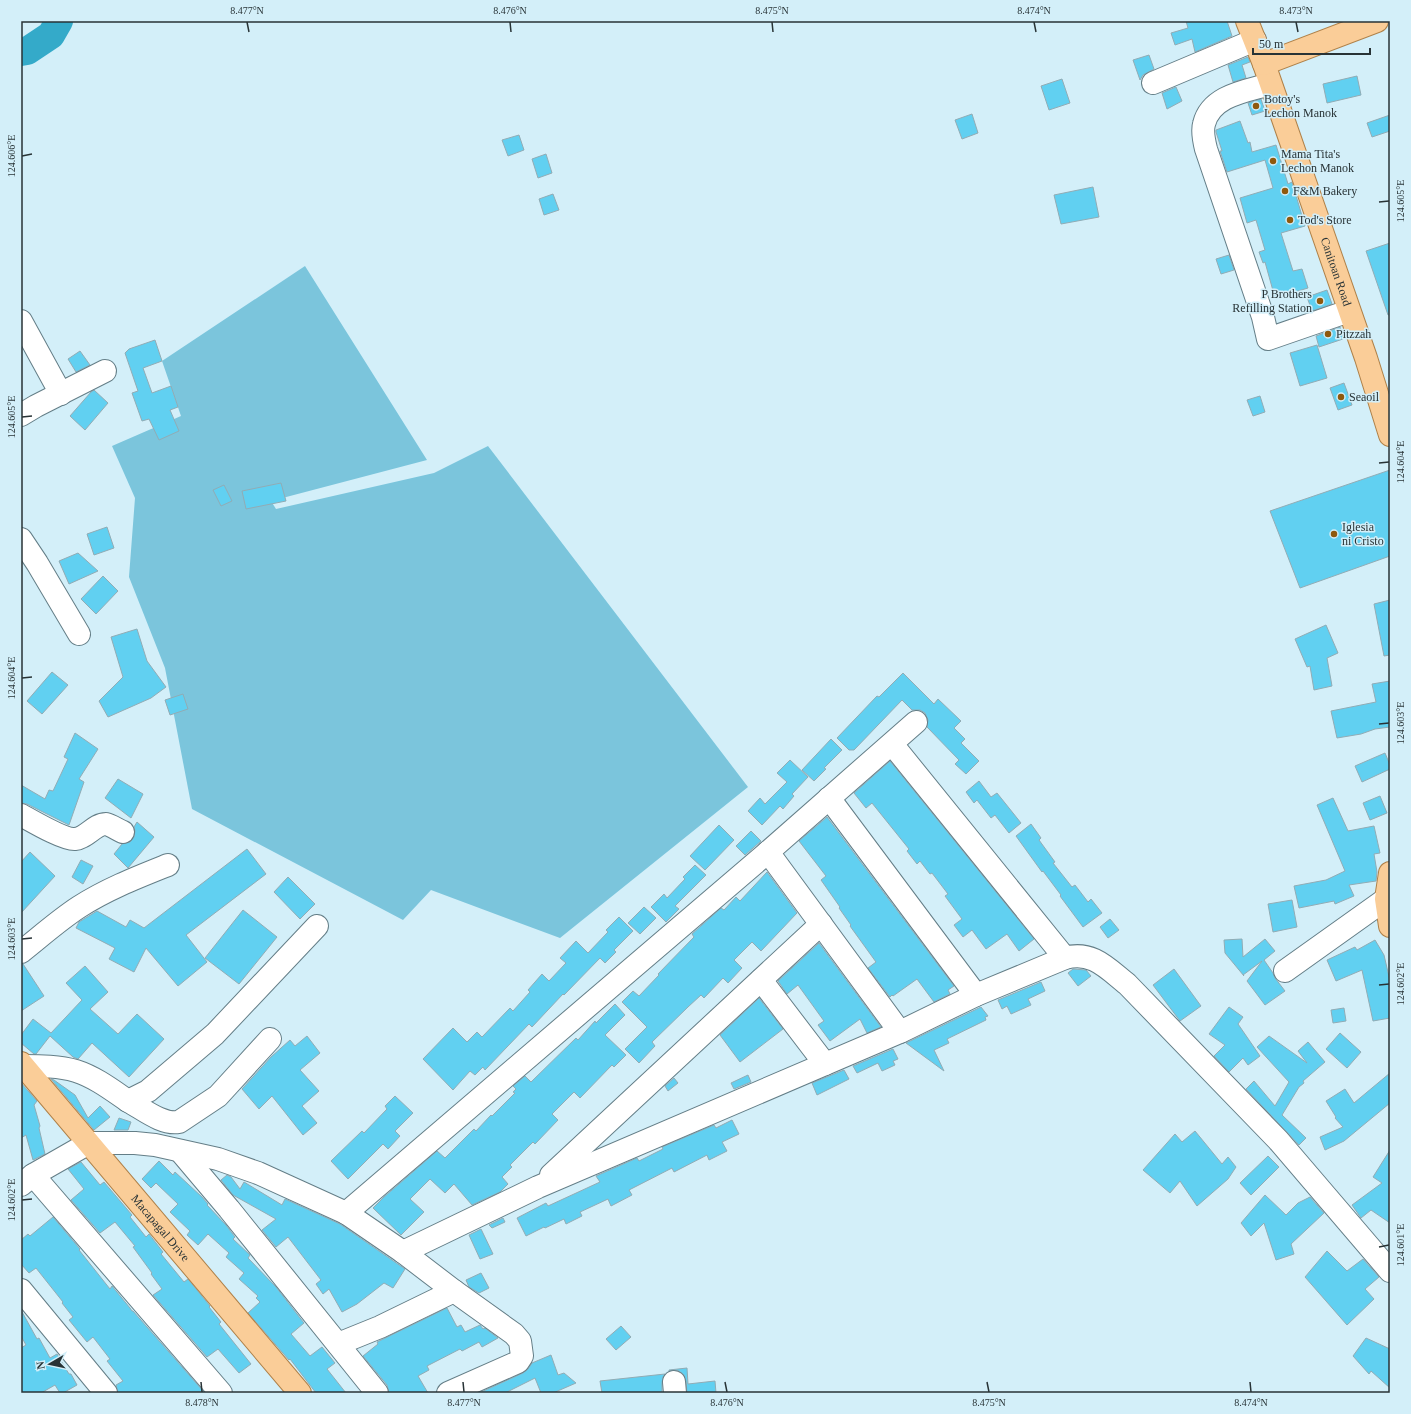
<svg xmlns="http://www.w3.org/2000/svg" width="1411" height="1414" font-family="Georgia,serif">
<rect width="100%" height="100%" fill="#d3eff9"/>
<!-- green -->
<path fill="#7bc5dc" d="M 305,266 L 427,460 L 271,501 L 276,509 L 434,473 L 488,446 L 748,787 L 560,938 L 431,890 L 403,920 L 192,809 L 165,668 L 129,577 L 135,498 L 112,446 L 181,416 L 162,361 Z"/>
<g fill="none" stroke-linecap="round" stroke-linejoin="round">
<!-- river -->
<path stroke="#34aac9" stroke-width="28" d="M 21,52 L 27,51 L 51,35 L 59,21"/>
</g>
<!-- building -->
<g fill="#61d0f1" stroke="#91acb5">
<path d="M 1186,21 L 1227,21 L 1232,36 L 1195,52 L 1192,39 L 1175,45 L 1171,33 L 1188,28 Z"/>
<path d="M 1149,55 L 1154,69 L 1143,75 L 1140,80 L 1133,60 Z"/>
<path d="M 1248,57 L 1250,62 L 1242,65 L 1246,78 L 1233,82 L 1228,65 Z"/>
<path d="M 1357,76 L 1361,95 L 1327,103 L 1323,84 Z"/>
<path d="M 1062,79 L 1070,103 L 1049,110 L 1041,86 Z"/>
<path d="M 1176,87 L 1182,101 L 1167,109 L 1162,93 Z"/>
<path d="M 1261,99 L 1265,111 L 1252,115 L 1248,103 Z"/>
<path d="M 972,114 L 978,133 L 962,139 L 955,120 Z"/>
<path d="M 1390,115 L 1390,131 L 1372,137 L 1367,123 Z"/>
<path d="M 1240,121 L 1248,143 L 1250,142 L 1252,152 L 1276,145 L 1288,184 L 1292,182 L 1305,226 L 1281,233 L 1293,271 L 1302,269 L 1308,288 L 1275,298 L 1265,262 L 1263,263 L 1259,252 L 1265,250 L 1256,220 L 1247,223 L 1240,198 L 1273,188 L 1265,160 L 1227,172 L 1220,151 L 1222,151 L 1216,132 L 1216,130 Z"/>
<path d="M 519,135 L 524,150 L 508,156 L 502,140 Z"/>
<path d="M 546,154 L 552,173 L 538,178 L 532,159 Z"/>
<path d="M 1093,187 L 1099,217 L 1061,224 L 1054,195 Z"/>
<path d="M 553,194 L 559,210 L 544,215 L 539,199 Z"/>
<path d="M 1390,243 L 1390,315 L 1388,315 L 1366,251 Z"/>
<path d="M 1229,255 L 1234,270 L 1221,274 L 1216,259 Z"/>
<path d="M 1327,290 L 1332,304 L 1312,311 L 1307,297 Z"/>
<path d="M 1340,327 L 1343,339 L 1319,347 L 1316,336 Z"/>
<path d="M 155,340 L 162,361 L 143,368 L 152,393 L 171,386 L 178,407 L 170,410 L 179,431 L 159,440 L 149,419 L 142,421 L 132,393 L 138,391 L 125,353 L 129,349 Z"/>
<path d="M 1317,345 L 1327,378 L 1300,386 L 1290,353 Z"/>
<path d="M 80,351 L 90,365 L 76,372 L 68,359 Z"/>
<path d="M 1344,383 L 1352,405 L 1338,410 L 1330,388 Z"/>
<path d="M 94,390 L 108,403 L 85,430 L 70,416 L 91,392 Z"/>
<path d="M 1260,396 L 1265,412 L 1253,416 L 1247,400 Z"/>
<path d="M 1390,470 L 1390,556 L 1300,588 L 1270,511 Z"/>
<path d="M 281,483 L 286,501 L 246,509 L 242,491 Z"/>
<path d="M 224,485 L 232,501 L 221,506 L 213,490 Z"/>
<path d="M 107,527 L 114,548 L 94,555 L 87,534 Z"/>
<path d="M 78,553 L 98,571 L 69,584 L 59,561 Z"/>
<path d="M 103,576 L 118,591 L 96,614 L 81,599 Z"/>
<path d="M 1390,600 L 1390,655 L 1384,656 L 1374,604 Z"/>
<path d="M 1326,625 L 1338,653 L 1327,658 L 1332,686 L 1314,690 L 1310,666 L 1307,667 L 1295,639 Z"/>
<path d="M 137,629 L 147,661 L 166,687 L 151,698 L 108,717 L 99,701 L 123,677 L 111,637 Z"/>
<path d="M 52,672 L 68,685 L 42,714 L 27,701 Z"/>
<path d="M 903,673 L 934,704 L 938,699 L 961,721 L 954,728 L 965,739 L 961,743 L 979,761 L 966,774 L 955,764 L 959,760 L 927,727 L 928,720 L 925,713 L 920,710 L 912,710 L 902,700 L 854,750 L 849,750 L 837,738 L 877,696 L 879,697 Z"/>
<path d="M 1390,681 L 1390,727 L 1375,729 L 1361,734 L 1337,738 L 1331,711 L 1376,702 L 1372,684 Z"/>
<path d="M 183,694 L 188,709 L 170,715 L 165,700 Z"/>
<path d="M 75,733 L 98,749 L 79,779 L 84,782 L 69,825 L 27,804 L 21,803 L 21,785 L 45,799 L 49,790 L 53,791 L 68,759 L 64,757 Z"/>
<path d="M 831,739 L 842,750 L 824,768 L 826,769 L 814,781 L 802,770 Z"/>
<path d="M 1385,753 L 1390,765 L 1390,769 L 1362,782 L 1355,766 Z"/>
<path d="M 790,760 L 808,777 L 792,794 L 794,796 L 783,809 L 780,806 L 762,825 L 748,811 L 760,798 L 765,804 L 787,782 L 777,773 Z"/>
<path d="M 890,761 L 1034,939 L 1019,951 L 1007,934 L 986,949 L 972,930 L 963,937 L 954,925 L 962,919 L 945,896 L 948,894 L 932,873 L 930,874 L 920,861 L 917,864 L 907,851 L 909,849 L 872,803 L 866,808 L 854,793 Z"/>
<path d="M 118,779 L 143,794 L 131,818 L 105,798 Z"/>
<path d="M 979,781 L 991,797 L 997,793 L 1021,823 L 1009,833 L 995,815 L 991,818 L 977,800 L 974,803 L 966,792 Z"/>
<path d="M 1380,796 L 1387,813 L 1370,820 L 1363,803 Z"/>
<path d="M 1333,798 L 1348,831 L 1374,826 L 1380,853 L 1374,854 L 1377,872 L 1376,881 L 1349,885 L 1354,896 L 1335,904 L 1334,901 L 1299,908 L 1294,886 L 1326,880 L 1345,871 L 1317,805 Z"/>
<path d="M 827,817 L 954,986 L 948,990 L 950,994 L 934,1002 L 917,979 L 893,996 L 892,995 L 890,997 L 868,968 L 876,962 L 850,926 L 851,925 L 839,908 L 840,907 L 821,880 L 826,876 L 799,841 Z"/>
<path d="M 137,822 L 154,837 L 128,868 L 114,854 L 122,844 L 130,842 L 134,837 L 135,831 L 134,827 Z"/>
<path d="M 1031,824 L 1041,838 L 1039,840 L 1055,862 L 1053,863 L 1072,887 L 1075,885 L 1088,902 L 1091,899 L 1102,913 L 1083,927 L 1060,896 L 1061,895 L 1043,871 L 1042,872 L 1016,836 Z"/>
<path d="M 719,825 L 734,840 L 705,870 L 690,856 Z"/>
<path d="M 751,831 L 761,841 L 745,855 L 736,846 Z"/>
<path d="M 247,849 L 266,874 L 186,935 L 207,962 L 178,986 L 146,948 L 134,972 L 109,959 L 115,948 L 76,928 L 79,922 L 97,911 L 126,927 L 130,920 L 144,928 Z"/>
<path d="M 30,852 L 55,876 L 21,913 L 21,862 Z"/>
<path d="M 81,860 L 93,866 L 83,884 L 72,877 Z"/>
<path d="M 695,865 L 706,875 L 675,906 L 679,909 L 666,922 L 651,907 L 664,894 L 667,898 L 685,879 L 683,877 Z"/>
<path d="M 767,872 L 797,913 L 761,951 L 752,942 L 734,960 L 742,968 L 728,983 L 723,978 L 704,998 L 701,995 L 688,1007 L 652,1042 L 655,1046 L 639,1063 L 625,1049 L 647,1027 L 622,1002 L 633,991 L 639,996 L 659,975 L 658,974 L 694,937 L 692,934 L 721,908 L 724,910 L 736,897 L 740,901 Z"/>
<path d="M 288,877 L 315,904 L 300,919 L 274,892 Z"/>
<path d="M 1292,900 L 1297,927 L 1273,932 L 1268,904 Z"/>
<path d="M 644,907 L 656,918 L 640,934 L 628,923 Z"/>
<path d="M 243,910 L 277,937 L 239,984 L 205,958 Z"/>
<path d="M 619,917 L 633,931 L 614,950 L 616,952 L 605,963 L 600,958 L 564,995 L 563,994 L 532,1027 L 529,1024 L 485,1070 L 483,1067 L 475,1075 L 470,1071 L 453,1090 L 423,1059 L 453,1028 L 467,1042 L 477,1032 L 482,1037 L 510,1008 L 513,1011 L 530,992 L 528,990 L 542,974 L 549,981 L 566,963 L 560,958 L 576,941 L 588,953 L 608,932 L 606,930 Z"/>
<path d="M 1110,919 L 1119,930 L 1108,938 L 1100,927 Z"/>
<path d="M 1242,939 L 1243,957 L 1265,939 L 1275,951 L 1264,960 L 1273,973 L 1275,978 L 1285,991 L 1265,1005 L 1247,981 L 1262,961 L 1243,975 L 1244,976 L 1225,953 L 1224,940 Z"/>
<path d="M 1375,940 L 1384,955 L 1390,981 L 1390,1018 L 1373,1021 L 1362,970 L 1336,981 L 1327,960 L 1355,947 L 1357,950 Z"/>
<path d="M 819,943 L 881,1027 L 867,1033 L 860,1019 L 830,1041 L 818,1025 L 824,1021 L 798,985 L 787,994 L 778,981 Z"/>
<path d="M 21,964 L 23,964 L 44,996 L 21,1011 Z"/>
<path d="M 85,966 L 108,992 L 90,1009 L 118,1034 L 137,1014 L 164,1039 L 129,1077 L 92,1043 L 78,1059 L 73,1057 L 50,1036 L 36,1054 L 34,1054 L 21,1043 L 21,1035 L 33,1019 L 51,1033 L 82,1000 L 66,983 Z"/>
<path d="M 1073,969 L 1086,970 L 1091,976 L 1078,986 L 1068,973 Z"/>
<path d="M 1174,969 L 1201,1006 L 1180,1021 L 1153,985 Z"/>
<path d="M 1041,982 L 1045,991 L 1028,999 L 1031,1005 L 1011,1014 L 1007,1006 L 1002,1009 L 998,1000 Z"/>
<path d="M 759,998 L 783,1029 L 740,1062 L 720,1035 Z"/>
<path d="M 615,1004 L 625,1015 L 605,1035 L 626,1055 L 614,1067 L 612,1065 L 580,1098 L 574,1092 L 552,1114 L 558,1120 L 535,1144 L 533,1142 L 510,1165 L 512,1167 L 502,1177 L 508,1184 L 500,1192 L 472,1205 L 454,1184 L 445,1193 L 430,1179 L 410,1199 L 424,1212 L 401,1235 L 373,1208 L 384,1197 L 437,1151 L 445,1158 L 474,1129 L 476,1131 L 491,1115 L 492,1116 L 515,1093 L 513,1092 L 516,1089 L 513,1086 L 525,1076 L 531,1082 L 576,1038 L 578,1040 L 595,1021 L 596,1023 Z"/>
<path d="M 981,1007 L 988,1016 L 985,1017 L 986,1020 L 947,1039 L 949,1043 L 934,1050 L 944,1071 L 906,1043 Z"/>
<path d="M 1229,1007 L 1243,1017 L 1238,1024 L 1260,1056 L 1248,1065 L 1243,1058 L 1229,1072 L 1214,1056 L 1225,1045 L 1209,1034 Z"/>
<path d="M 1344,1008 L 1346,1021 L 1333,1023 L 1331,1010 Z"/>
<path d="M 1340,1033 L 1361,1052 L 1347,1068 L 1326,1049 Z"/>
<path d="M 307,1036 L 320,1053 L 300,1070 L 319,1091 L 302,1106 L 317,1123 L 303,1135 L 272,1096 L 259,1109 L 242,1089 L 271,1057 L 290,1040 L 295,1046 Z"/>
<path d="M 1269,1036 L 1307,1063 L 1298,1051 L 1308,1042 L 1325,1062 L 1303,1081 L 1304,1083 L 1299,1087 L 1282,1115 L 1306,1138 L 1299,1145 L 1246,1089 L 1254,1081 L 1275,1106 L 1289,1082 L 1257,1047 Z"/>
<path d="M 893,1049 L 898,1059 L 893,1061 L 895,1065 L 882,1071 L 878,1063 L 857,1073 L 853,1066 Z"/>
<path d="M 844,1070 L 849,1079 L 817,1095 L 812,1083 Z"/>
<path d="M 1390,1073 L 1390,1103 L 1344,1141 L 1325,1150 L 1320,1137 L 1343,1127 L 1335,1118 L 1336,1117 L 1326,1101 L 1345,1089 L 1354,1103 Z"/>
<path d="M 748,1075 L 751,1082 L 734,1089 L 731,1083 Z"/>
<path d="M 674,1078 L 678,1083 L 668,1091 L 665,1086 Z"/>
<path d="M 51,1079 L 54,1080 L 75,1095 L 88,1118 L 100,1106 L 110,1117 L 94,1130 Z"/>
<path d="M 21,1083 L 37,1101 L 34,1105 L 40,1126 L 39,1128 L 45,1154 L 33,1160 L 26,1135 L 21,1138 Z"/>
<path d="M 395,1096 L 413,1113 L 395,1131 L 400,1136 L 388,1149 L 383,1144 L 348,1179 L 331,1161 L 362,1131 L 364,1133 L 387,1109 L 385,1106 Z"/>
<path d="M 119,1118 L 131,1122 L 128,1130 L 114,1130 Z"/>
<path d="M 732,1120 L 739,1134 L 722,1142 L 727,1151 L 709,1160 L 707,1155 L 674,1172 L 672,1168 L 629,1190 L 632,1195 L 611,1206 L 608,1199 L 580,1212 L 582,1216 L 566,1224 L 564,1219 L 545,1228 L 544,1227 L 526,1236 L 517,1218 L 546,1203 L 548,1206 L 600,1182 L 596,1176 L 637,1158 L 639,1161 L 663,1149 L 662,1147 L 714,1125 L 716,1128 Z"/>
<path d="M 1195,1131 L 1222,1164 L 1228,1157 L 1236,1167 L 1228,1179 L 1197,1206 L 1180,1181 L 1170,1193 L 1143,1170 L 1175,1134 L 1182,1142 Z"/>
<path d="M 1390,1150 L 1390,1223 L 1371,1210 L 1361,1218 L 1352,1205 L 1382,1183 L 1373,1177 Z"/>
<path d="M 1268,1156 L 1279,1167 L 1251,1195 L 1240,1183 Z"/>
<path d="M 159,1161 L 173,1175 L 175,1172 L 202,1197 L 208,1204 L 207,1205 L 226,1225 L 235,1237 L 233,1239 L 250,1255 L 248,1258 L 276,1287 L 304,1323 L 291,1334 L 310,1356 L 322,1347 L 335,1363 L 327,1369 L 346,1393 L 316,1393 L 290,1359 L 289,1360 L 248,1313 L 260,1302 L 256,1298 L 258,1296 L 239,1279 L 244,1273 L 226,1257 L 229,1253 L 208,1234 L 198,1245 L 187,1235 L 190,1231 L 170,1212 L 178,1204 L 156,1183 L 151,1188 L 142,1179 Z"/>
<path d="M 81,1162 L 100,1185 L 104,1182 L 132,1215 L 130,1217 L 146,1237 L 149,1234 L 163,1252 L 161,1254 L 184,1282 L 188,1279 L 210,1306 L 209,1307 L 221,1322 L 219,1324 L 251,1364 L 239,1373 L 218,1349 L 207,1357 L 153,1295 L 162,1289 L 151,1274 L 152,1273 L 133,1247 L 135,1246 L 115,1222 L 100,1233 L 71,1200 L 84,1189 L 68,1169 Z"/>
<path d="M 227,1175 L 231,1177 L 240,1189 L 244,1182 L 282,1205 L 285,1199 L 340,1224 L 405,1269 L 393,1288 L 384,1283 L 357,1304 L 342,1312 L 329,1289 L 323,1294 L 316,1284 L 321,1280 L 288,1237 L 276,1247 L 262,1230 L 276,1219 L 233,1195 L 221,1180 Z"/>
<path d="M 1265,1195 L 1286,1215 L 1298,1203 L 1310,1197 L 1324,1213 L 1291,1244 L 1294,1254 L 1276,1260 L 1264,1223 L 1251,1236 L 1241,1223 Z"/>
<path d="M 53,1217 L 80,1249 L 79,1250 L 110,1289 L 112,1286 L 130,1308 L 132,1311 L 133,1311 L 204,1392 L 118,1393 L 116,1385 L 123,1381 L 107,1361 L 110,1359 L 93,1337 L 87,1342 L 69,1320 L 73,1317 L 62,1303 L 63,1302 L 36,1268 L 29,1273 L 21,1264 L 21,1240 L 28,1234 L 30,1236 Z"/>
<path d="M 503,1218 L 505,1222 L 492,1228 L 489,1225 Z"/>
<path d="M 481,1229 L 493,1254 L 480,1259 L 469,1235 Z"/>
<path d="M 1327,1251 L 1347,1271 L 1363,1259 L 1379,1277 L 1365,1289 L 1374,1299 L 1347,1325 L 1305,1277 Z"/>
<path d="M 481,1273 L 489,1288 L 479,1293 L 469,1287 L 466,1280 Z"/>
<path d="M 447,1308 L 457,1327 L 461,1325 L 465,1332 L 480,1325 L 483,1329 L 485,1328 L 498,1338 L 482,1347 L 479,1342 L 462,1351 L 460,1349 L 427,1366 L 429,1370 L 418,1376 L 428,1393 L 389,1393 L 387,1385 L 363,1356 L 378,1344 L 377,1342 Z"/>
<path d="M 21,1310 L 37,1339 L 39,1338 L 50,1358 L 57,1354 L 69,1374 L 71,1374 L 77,1385 L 63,1393 L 60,1393 L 55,1385 L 41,1393 L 21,1393 L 21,1348 L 26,1345 L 21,1336 Z"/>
<path d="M 621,1326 L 631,1337 L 616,1350 L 606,1339 Z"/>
<path d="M 1366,1338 L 1390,1349 L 1390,1388 L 1371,1371 L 1369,1374 L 1353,1356 Z"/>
<path d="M 551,1355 L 558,1375 L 564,1373 L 576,1383 L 553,1393 L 541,1393 L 535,1378 L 505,1393 L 479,1393 L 523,1373 L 528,1369 L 532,1363 Z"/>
<path d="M 687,1368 L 688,1384 L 715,1381 L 716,1393 L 687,1393 L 686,1381 L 684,1375 L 679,1371 L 673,1370 L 669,1371 L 669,1370 Z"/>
<path d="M 665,1374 L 663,1377 L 662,1383 L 662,1393 L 602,1393 L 600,1381 Z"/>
</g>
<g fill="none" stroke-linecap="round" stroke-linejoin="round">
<defs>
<g id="minor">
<path d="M 1153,83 L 1255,40"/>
<path d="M 1270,84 C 1247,91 1211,95 1204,124 C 1202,131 1204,141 1206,149 L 1263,317 L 1268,339 L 1349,311"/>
<path d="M 21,321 L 61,394"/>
<path d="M 21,415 L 36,406 L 105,371"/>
<path d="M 21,539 L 37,563 L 79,634"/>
<path d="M 892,744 L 1065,958"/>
<path d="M 829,798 L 976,995"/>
<path d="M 21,815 C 32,821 64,840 75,839 C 87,838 94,824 106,824 C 111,825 118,830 123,832"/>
<path d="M 768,852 L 900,1032"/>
<path d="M 21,952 C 40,937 59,920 79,907 C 107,889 138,877 168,865"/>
<path d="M 1285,971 L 1386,899"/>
<path d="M 761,980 L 825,1064"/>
<path d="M 270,1039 L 218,1096 L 179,1122 C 162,1125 143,1109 128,1101 L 148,1091 L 215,1034 L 317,926"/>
<path d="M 23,1066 C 41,1066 59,1066 76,1071 C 95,1077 112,1090 128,1101"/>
<path d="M 180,1151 L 229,1209 L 377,1393"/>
<path d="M 33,1175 L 221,1393"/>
<path d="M 551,1175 L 821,924"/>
<path d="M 21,1185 L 33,1175 L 89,1143 L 135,1143 L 155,1145 L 218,1159 L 258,1173 L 346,1213 L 403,1252 L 454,1291 L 514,1334 L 520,1341 L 522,1356 L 518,1362 L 448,1393"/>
<path d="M 346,1213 L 768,852 L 916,722"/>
<path d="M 403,1252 L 538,1187 L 900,1032 L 976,995 L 1065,958 C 1092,950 1108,969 1127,984 L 1278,1140 L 1390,1271"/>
<path d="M 21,1290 L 106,1393"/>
<path d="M 338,1344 L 380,1327 L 454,1291"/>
<path d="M 674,1382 L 675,1393"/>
</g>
<g id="major">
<path id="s1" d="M 1247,21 L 1264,64 L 1366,358 L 1390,435"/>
<path d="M 1264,64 L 1377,21"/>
<path d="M 1390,873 L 1386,899 L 1390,926"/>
<path id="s2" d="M 21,1063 L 300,1393"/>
</g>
</defs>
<!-- minor casing -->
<use href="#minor" stroke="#647e87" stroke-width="24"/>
<!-- major casing -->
<use href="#major" stroke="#af8149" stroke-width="24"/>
<!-- minor -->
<use href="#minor" stroke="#fff" stroke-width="22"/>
<!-- major -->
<use href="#major" stroke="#facd98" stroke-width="22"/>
</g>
<!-- ticks -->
<path fill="none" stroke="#283336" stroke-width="1.5" d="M 247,22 L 249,32M 510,22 L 511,32M 772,22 L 773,32M 1034,22 L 1036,32M 1296,22 L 1298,32M 22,156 L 32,154M 1379,202 L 1389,201M 22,417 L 32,416M 1379,463 L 1389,462M 22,678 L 32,677M 1379,724 L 1389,723M 22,939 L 32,938M 1379,985 L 1389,984M 22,1200 L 32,1199M 1379,1247 L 1389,1245M 201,1382 L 202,1392M 463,1382 L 464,1392M 725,1382 L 727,1392M 987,1382 L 989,1392M 1250,1382 L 1251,1392"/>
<!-- markers -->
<g fill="#8f590d" stroke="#d3eff9" stroke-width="1.5">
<circle cx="1256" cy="106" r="4"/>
<circle cx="1273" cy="161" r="4"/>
<circle cx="1285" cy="191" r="4"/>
<circle cx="1290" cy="220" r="4"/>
<circle cx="1320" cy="301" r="4"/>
<circle cx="1328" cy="334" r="4"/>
<circle cx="1341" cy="397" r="4"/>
<circle cx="1334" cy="534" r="4"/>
</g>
<g text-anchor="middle" stroke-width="3" stroke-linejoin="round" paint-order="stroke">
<!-- poi labels -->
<g font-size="12" fill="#283336" stroke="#d3eff9" text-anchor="start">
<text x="1264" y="103">Botoy's<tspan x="1264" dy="14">Lechon Manok</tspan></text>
<text x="1281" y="158">Mama Tita's<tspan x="1281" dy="14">Lechon Manok</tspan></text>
<text x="1293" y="195">F&amp;M Bakery</text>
<text x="1298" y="224">Tod's Store</text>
<text x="1312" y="298" text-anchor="end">P Brothers<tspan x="1312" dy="14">Refilling Station</tspan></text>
<text x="1336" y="338">Pitzzah</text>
<text x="1349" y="401">Seaoil</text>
<text x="1342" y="531">Iglesia<tspan x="1342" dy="14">ni Cristo</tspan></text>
</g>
<!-- street labels -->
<g font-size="12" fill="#283336" stroke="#d3eff9">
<text dy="4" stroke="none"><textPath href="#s1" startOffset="266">Canitoan Road</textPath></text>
<text dy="4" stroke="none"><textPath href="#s2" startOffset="216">Macapagal Drive</textPath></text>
</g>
</g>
<!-- border -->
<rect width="1411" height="1414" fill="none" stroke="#d3eff9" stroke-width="44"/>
<!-- north arrow -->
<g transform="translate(50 1364) rotate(261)" stroke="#d3eff9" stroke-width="3" paint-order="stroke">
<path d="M0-3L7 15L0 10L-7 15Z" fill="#283336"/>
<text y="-6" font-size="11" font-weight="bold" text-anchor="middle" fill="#283336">N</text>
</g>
<!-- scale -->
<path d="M1253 48v6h117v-6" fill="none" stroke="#283336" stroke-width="2"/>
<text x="1259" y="48" font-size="12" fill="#283336" stroke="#d3eff9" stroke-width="3" paint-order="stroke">50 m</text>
<rect x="22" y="22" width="1367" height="1370" fill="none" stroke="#283336" stroke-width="1.5"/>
<g font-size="10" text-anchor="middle" fill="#283336">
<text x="247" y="14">8.477°N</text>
<text x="510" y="14">8.476°N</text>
<text x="772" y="14">8.475°N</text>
<text x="1034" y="14">8.474°N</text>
<text x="1296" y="14">8.473°N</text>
<text transform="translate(11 156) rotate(-90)" y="4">124.606°E</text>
<text transform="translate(1400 201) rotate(-90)" y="4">124.605°E</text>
<text transform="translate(11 417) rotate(-90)" y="4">124.605°E</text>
<text transform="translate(1400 462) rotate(-90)" y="4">124.604°E</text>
<text transform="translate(11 678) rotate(-90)" y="4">124.604°E</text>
<text transform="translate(1400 723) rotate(-90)" y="4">124.603°E</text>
<text transform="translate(11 939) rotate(-90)" y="4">124.603°E</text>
<text transform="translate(1400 984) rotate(-90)" y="4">124.602°E</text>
<text transform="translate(11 1200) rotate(-90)" y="4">124.602°E</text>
<text transform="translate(1400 1245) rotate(-90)" y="4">124.601°E</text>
<text x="202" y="1406">8.478°N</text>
<text x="464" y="1406">8.477°N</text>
<text x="727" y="1406">8.476°N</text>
<text x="989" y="1406">8.475°N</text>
<text x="1251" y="1406">8.474°N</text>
</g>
</svg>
